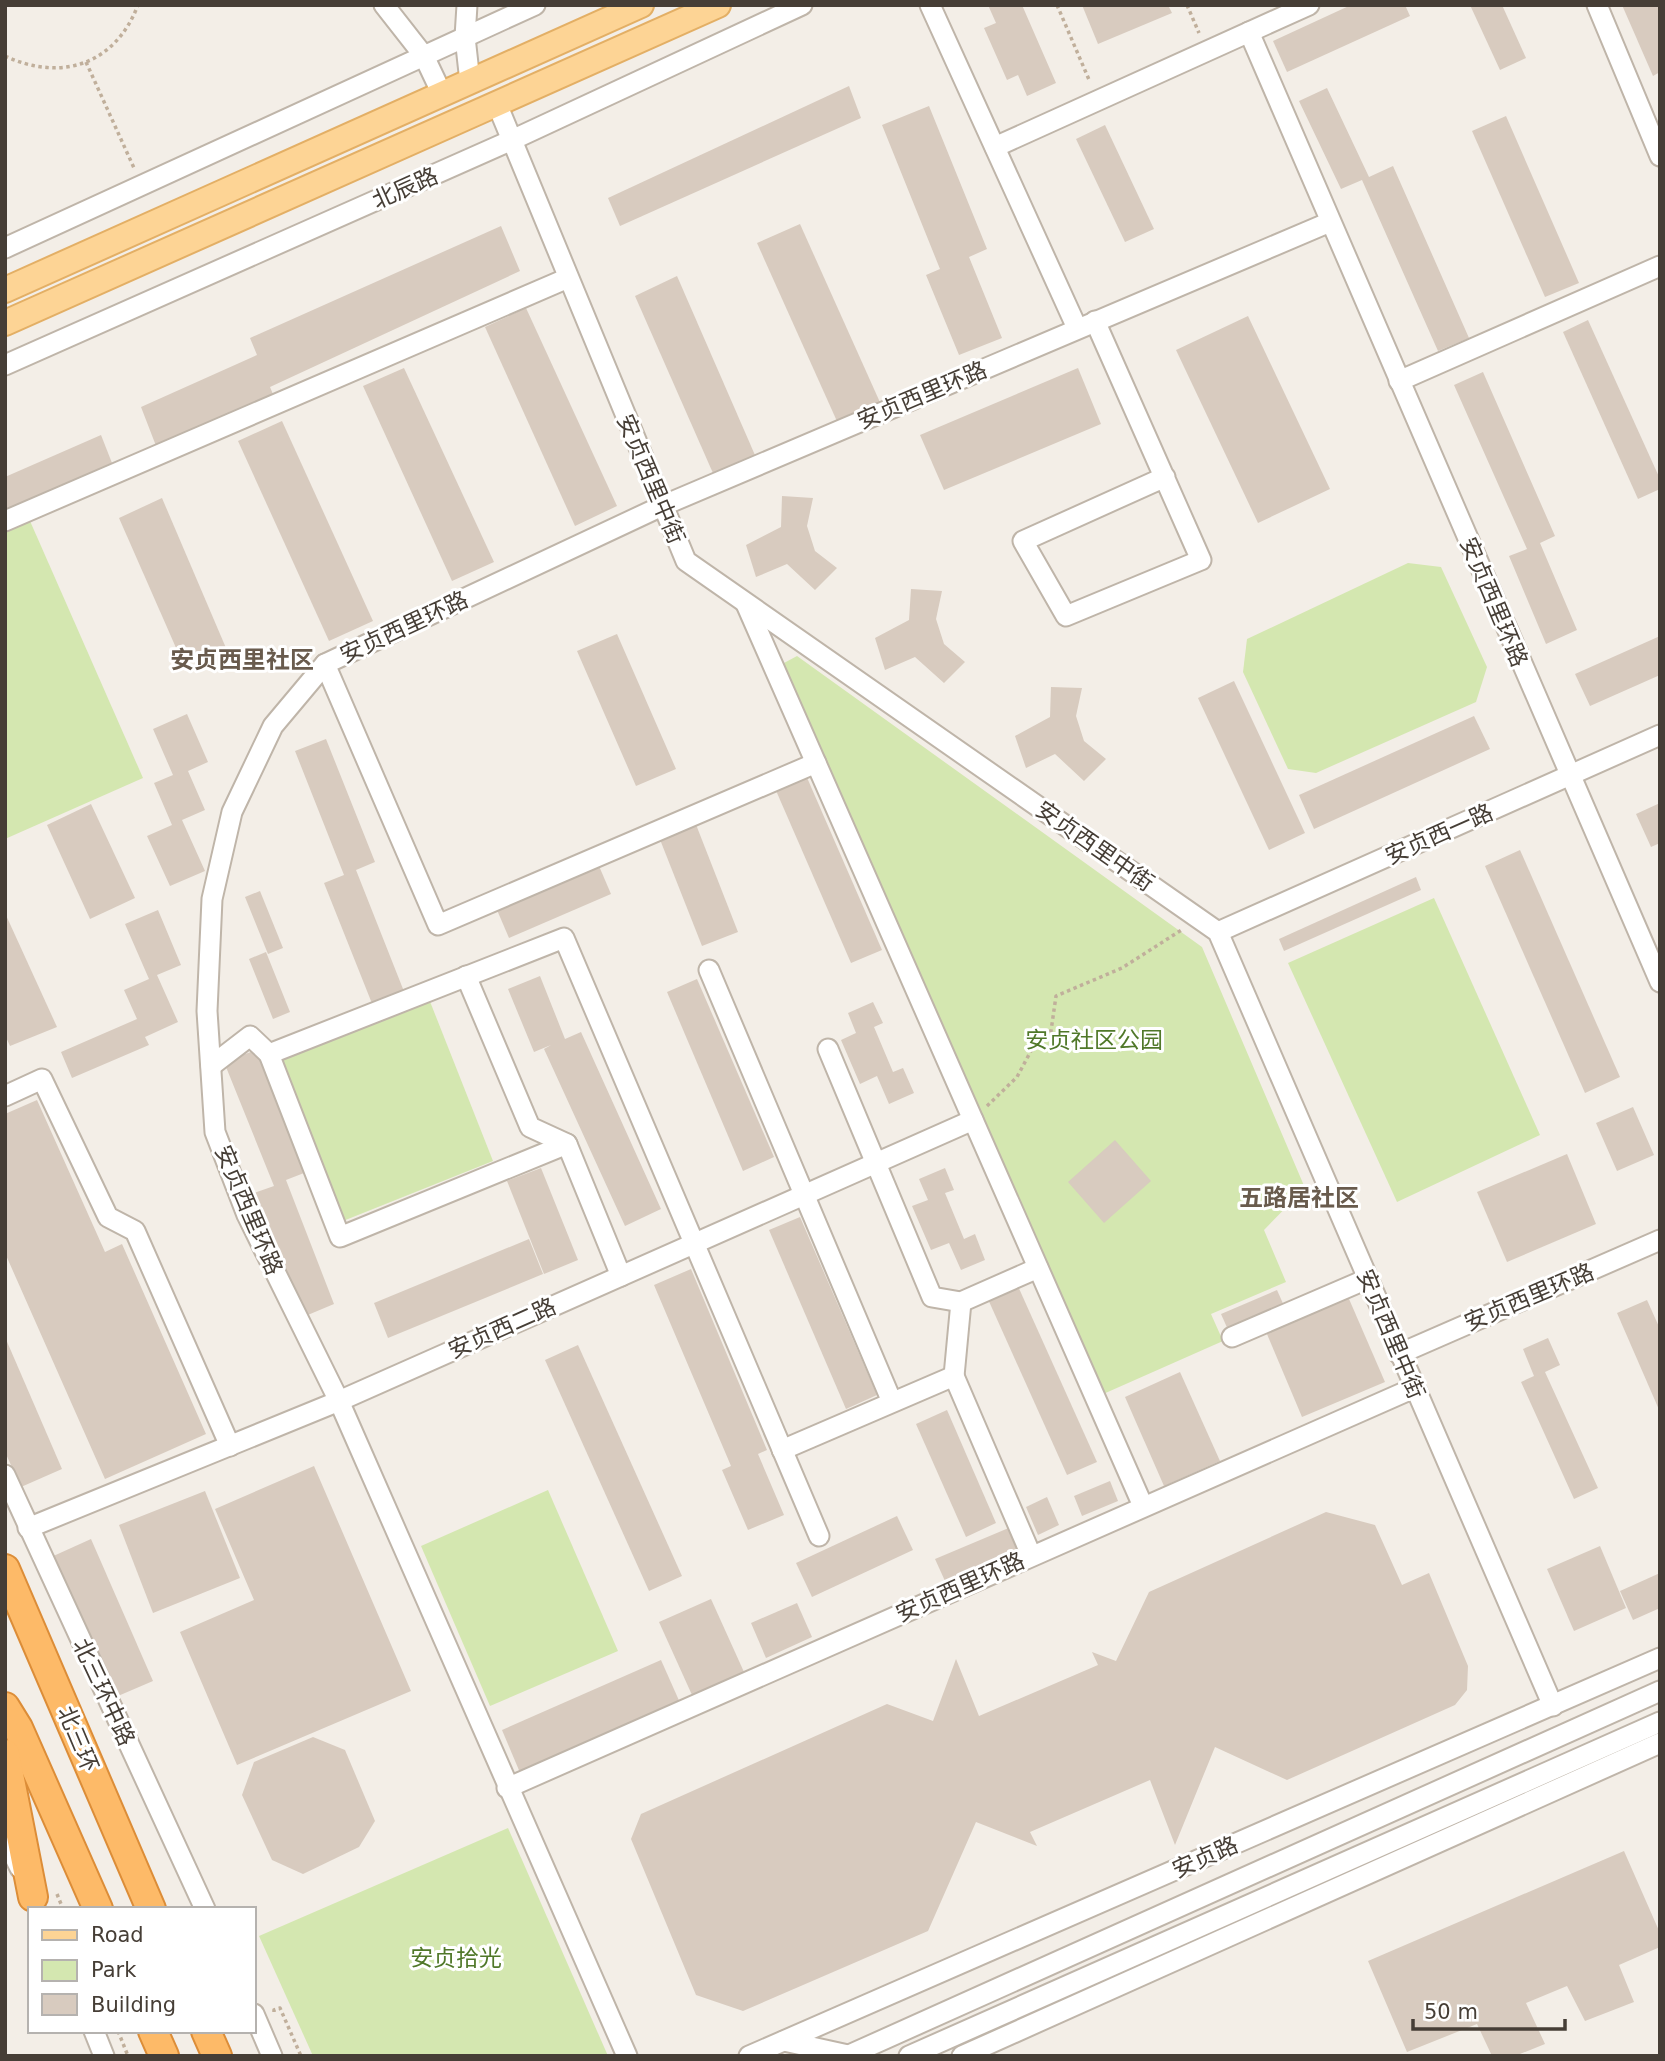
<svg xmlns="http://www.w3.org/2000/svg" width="1665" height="2061" font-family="'DejaVu Sans','Noto Sans SC',sans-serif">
<rect width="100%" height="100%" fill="#f3eee7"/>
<!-- green -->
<g fill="#d4e7b0">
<path d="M 30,521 L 143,778 L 5,839 L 5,531 Z"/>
<path d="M 1408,563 L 1441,567 L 1487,667 L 1476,702 L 1316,773 L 1288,769 L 1243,672 L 1247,639 Z"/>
<path d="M 797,656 L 1202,947 L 1305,1188 L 1264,1230 L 1286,1282 L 1211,1314 L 1223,1341 L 1101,1395 L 785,677 L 784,663 Z"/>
<path d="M 1434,898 L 1540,1135 L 1397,1202 L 1288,963 Z"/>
<path d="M 429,999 L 493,1161 L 343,1221 L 279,1058 Z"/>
<path d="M 548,1490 L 618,1651 L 490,1706 L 421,1546 Z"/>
<path d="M 508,1828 L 608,2056 L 313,2056 L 259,1936 Z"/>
</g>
<!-- building -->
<g fill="#d8cbbf">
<path d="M 988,5 L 1022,5 L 1056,83 L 1027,96 L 1018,75 L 1007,80 L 984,28 L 996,23 Z"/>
<path d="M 1082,5 L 1168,5 L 1172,13 L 1098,44 Z"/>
<path d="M 1351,5 L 1405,5 L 1410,16 L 1287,72 L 1273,41 Z"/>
<path d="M 1470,5 L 1502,5 L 1526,58 L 1500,70 Z"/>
<path d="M 1622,5 L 1658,5 L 1660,72 L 1653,76 Z"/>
<path d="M 849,86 L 861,118 L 620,226 L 608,198 Z"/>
<path d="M 1327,88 L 1369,177 L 1393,166 L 1469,338 L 1438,351 L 1362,180 L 1341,189 L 1299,101 Z"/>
<path d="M 929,106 L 987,249 L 969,257 L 1002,338 L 959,355 L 926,275 L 940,269 L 882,125 Z"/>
<path d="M 1506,116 L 1579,283 L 1545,297 L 1472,131 Z"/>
<path d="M 1105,125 L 1154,229 L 1125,242 L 1076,139 Z"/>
<path d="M 800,224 L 883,409 L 840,428 L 757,243 Z"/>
<path d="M 501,226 L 520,271 L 270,387 L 275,399 L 158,451 L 141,407 L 257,355 L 250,338 Z"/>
<path d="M 677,276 L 758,462 L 716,480 L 635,296 Z"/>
<path d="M 526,308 L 617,506 L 575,526 L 485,327 Z"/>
<path d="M 1248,316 L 1330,489 L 1258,523 L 1176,350 Z"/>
<path d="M 1588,320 L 1660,479 L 1660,489 L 1638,499 L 1563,332 Z"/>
<path d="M 404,368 L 494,562 L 452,581 L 363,386 Z"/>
<path d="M 1078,368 L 1101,424 L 944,490 L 920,435 Z"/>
<path d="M 1483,372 L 1555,536 L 1540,543 L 1577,630 L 1546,644 L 1509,556 L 1527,549 L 1454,385 Z"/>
<path d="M 282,421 L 373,621 L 329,641 L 238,441 Z"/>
<path d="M 101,435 L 112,463 L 5,511 L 5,477 Z"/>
<path d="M 782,496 L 813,498 L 807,526 L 815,551 L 837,568 L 815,590 L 787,564 L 756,577 L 746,545 L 781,527 Z"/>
<path d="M 162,498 L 226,648 L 184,666 L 119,518 Z"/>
<path d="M 911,589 L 942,591 L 936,619 L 944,644 L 965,662 L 944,683 L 915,657 L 885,670 L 875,638 L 909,620 Z"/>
<path d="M 617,634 L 676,769 L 636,786 L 577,651 Z"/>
<path d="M 1660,636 L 1660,675 L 1590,706 L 1575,674 Z"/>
<path d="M 1234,681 L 1305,833 L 1269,850 L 1198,698 Z"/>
<path d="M 1051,687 L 1082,688 L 1076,716 L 1084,741 L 1106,759 L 1084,781 L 1055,754 L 1026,768 L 1015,736 L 1050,717 Z"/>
<path d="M 187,714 L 208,762 L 188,771 L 205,810 L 182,820 L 205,871 L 170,886 L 147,836 L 172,825 L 154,783 L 173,775 L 153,729 Z"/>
<path d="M 1474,716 L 1490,749 L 1314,829 L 1299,795 Z"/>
<path d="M 326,739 L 375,862 L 356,870 L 405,994 L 373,1006 L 324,883 L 344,875 L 295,751 Z"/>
<path d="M 805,773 L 882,950 L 851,963 L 774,786 Z"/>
<path d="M 1660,803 L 1660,843 L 1651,847 L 1636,814 Z"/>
<path d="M 91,804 L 135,898 L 90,919 L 47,825 Z"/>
<path d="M 695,822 L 738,932 L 702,946 L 659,837 Z"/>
<path d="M 1520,850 L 1620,1077 L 1585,1093 L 1485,866 Z"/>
<path d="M 599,866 L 611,894 L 509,938 L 497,910 Z"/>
<path d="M 1416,877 L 1421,890 L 1284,951 L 1279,939 Z"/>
<path d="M 260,891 L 283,948 L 268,954 L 245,897 Z"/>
<path d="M 158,910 L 181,965 L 157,975 L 178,1022 L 145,1037 L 149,1045 L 72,1078 L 61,1052 L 137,1019 L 124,990 L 149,979 L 125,924 Z"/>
<path d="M 5,913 L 57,1027 L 10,1046 L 5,1035 Z"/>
<path d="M 266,952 L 290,1012 L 273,1019 L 249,959 Z"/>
<path d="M 540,976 L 565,1039 L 581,1032 L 661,1209 L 625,1226 L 544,1049 L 551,1045 L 534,1052 L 508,989 Z"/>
<path d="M 697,979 L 774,1157 L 743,1171 L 667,992 Z"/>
<path d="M 873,1002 L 883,1023 L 874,1027 L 893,1072 L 903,1068 L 914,1093 L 889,1104 L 877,1076 L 860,1084 L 841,1040 L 856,1033 L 848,1013 Z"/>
<path d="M 256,1050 L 304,1173 L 286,1180 L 334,1304 L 303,1317 L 254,1193 L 274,1186 L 224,1062 Z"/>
<path d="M 37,1100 L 105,1252 L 122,1244 L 206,1434 L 105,1479 L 5,1253 L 5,1114 Z"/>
<path d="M 1633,1107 L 1654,1155 L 1617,1171 L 1596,1123 Z"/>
<path d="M 1115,1140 L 1151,1181 L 1104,1223 L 1068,1182 Z"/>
<path d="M 1567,1154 L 1596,1224 L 1507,1262 L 1477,1192 Z"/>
<path d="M 541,1168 L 578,1260 L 544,1274 L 507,1181 Z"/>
<path d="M 945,1168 L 954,1190 L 945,1193 L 964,1239 L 975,1234 L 985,1260 L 961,1270 L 949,1243 L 931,1250 L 912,1206 L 928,1200 L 919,1179 Z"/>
<path d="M 800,1217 L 877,1395 L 846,1409 L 769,1230 Z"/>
<path d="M 529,1239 L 543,1274 L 388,1338 L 374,1303 Z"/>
<path d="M 691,1269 L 767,1450 L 758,1454 L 784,1515 L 748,1530 L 722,1470 L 731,1466 L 654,1285 Z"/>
<path d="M 1017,1284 L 1097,1462 L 1067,1475 L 987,1297 Z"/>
<path d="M 1277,1290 L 1285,1308 L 1229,1332 L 1221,1314 Z"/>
<path d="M 1346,1292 L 1385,1382 L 1302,1417 L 1264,1327 Z"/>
<path d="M 1647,1300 L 1660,1329 L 1660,1412 L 1617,1313 Z"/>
<path d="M 5,1337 L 62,1469 L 21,1487 L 5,1452 Z"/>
<path d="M 1548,1338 L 1560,1365 L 1545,1372 L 1598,1488 L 1574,1499 L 1521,1382 L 1534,1376 L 1523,1349 Z"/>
<path d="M 578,1345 L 682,1576 L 649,1591 L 545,1360 Z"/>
<path d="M 1180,1372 L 1220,1461 L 1164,1486 L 1125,1397 Z"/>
<path d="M 947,1410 L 996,1523 L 966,1537 L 916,1424 Z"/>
<path d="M 314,1466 L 411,1691 L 237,1765 L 180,1632 L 254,1600 L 215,1509 Z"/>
<path d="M 1110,1481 L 1118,1501 L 1082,1516 L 1074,1496 Z"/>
<path d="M 205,1491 L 240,1578 L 153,1613 L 119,1525 Z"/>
<path d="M 1047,1497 L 1059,1525 L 1038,1535 L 1026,1507 Z"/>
<path d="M 1326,1512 L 1375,1525 L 1402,1585 L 1429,1573 L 1468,1666 L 1467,1690 L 1455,1705 L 1287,1780 L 1215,1747 L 1175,1845 L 1150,1780 L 1030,1832 L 1037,1846 L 976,1822 L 928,1931 L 743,2011 L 696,1995 L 631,1839 L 641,1814 L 887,1704 L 933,1721 L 956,1659 L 979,1716 L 1098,1665 L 1092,1652 L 1116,1661 L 1149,1592 Z"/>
<path d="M 897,1516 L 913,1550 L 812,1597 L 796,1563 Z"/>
<path d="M 1011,1527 L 1020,1549 L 945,1581 L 935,1559 Z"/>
<path d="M 91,1539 L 153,1681 L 111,1699 L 49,1558 Z"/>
<path d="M 1600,1546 L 1626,1608 L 1574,1631 L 1547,1569 Z"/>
<path d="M 1660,1573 L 1660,1608 L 1633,1620 L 1620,1591 Z"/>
<path d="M 711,1599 L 744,1672 L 692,1695 L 659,1622 Z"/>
<path d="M 797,1603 L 812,1637 L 766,1658 L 751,1623 Z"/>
<path d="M 661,1660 L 681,1705 L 521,1775 L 502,1730 Z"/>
<path d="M 313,1737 L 345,1750 L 375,1821 L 359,1847 L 303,1874 L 272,1860 L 242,1795 L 254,1762 Z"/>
<path d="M 1624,1851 L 1660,1933 L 1660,1947 L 1619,1965 L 1634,2002 L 1585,2021 L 1567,1986 L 1526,2003 L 1545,2044 L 1515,2056 L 1492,2056 L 1477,2024 L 1407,2052 L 1368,1961 Z"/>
</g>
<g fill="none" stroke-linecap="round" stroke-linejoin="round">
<defs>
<g id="minor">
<path d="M 384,5 L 424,56 L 442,94"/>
<path d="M 467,5 L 465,37 L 470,82"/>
<path d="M 930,5 L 1077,328"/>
<path d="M 1597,5 L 1660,156"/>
<path d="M 1249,32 L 1660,982"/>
<path d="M 497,104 L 686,561 L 1218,932 L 1553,1706"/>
<path d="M 995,147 L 1309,5"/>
<path d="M 5,248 L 535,5"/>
<path d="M 1095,321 L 1201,560 L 1066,616 L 1023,541 L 1165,477"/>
<path d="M 5,365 L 512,140 L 802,5"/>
<path d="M 1399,381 L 1660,266"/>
<path d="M 5,521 L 568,278"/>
<path d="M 746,604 L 1143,1506"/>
<path d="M 325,664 L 438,925 L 816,763"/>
<path d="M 1218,932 L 1660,735"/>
<path d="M 709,970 L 892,1402"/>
<path d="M 466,976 L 530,1127 L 567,1144"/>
<path d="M 828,1049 L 932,1297 L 961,1302 L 1038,1268"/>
<path d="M 269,1054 L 340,1237 L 567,1144 L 621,1276"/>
<path d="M 211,1066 L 250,1036 L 269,1054 L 564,938 L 819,1536"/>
<path d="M 5,1096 L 42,1079 L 108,1217 L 135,1231 L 230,1446"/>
<path d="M 1232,1337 L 1367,1279"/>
<path d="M 1399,1354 L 1660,1240"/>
<path d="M 954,1376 L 1031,1555"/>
<path d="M 782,1450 L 954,1376 L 961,1302"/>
<path d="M 5,1475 L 205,1909"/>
<path d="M 28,1528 L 339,1401 L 973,1120"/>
<path d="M 507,1788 L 1414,1388"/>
<path d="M 5,1838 L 20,1868"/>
<path d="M 254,2014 L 272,2056"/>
<path d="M 94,2031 L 104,2056"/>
<path d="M 784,2041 L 848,2055"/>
<path d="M 627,2056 L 339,1401 L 247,1215 L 215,1132 L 207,1011 L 212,899 L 232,812 L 273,726 L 325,664 L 662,506 L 1330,222"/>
<path d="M 749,2056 L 1660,1658"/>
<path d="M 847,2056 L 1660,1691"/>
<path d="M 909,2056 L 1660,1722"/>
<path d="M 962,2056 L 1660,1743"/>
</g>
<g id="major">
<path d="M 5,290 L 641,5"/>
<path d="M 5,323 L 718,5"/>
</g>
<g id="highway">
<path d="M 5,1569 L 151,1909"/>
<path d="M 5,1707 L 18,1728 L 98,1909"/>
<path d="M 5,1754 L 33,1897"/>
<path d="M 153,2031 L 164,2056"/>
<path d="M 206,2031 L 217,2056"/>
</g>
</defs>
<!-- minor casing -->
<use href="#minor" stroke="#bfb5a9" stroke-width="23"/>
<!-- major casing -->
<use href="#major" stroke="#e3af65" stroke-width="28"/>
<!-- highway casing -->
<use href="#highway" stroke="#dc8d38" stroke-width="32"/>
<!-- path -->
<g stroke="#c0af9b" stroke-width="3.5" stroke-dasharray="3.5 3.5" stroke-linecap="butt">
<path d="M 1057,5 L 1090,82"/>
<path d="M 1187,5 L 1199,33"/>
<path d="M 5,56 C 61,82 115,65 138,5"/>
<path d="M 86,62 L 134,168"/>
<path d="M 987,1106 L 1017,1077 L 1032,1049 L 1051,1031 L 1056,996 L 1122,968 L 1183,929"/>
<path d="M 57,1894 L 63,1909"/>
<path d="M 274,2012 L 274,2010 L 280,2008 L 301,2056"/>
<path d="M 118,2031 L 128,2056"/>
</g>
<!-- minor -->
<use href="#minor" stroke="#fff" stroke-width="19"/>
<!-- major -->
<use href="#major" stroke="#fdd495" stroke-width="24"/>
<!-- highway -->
<use href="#highway" stroke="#fdba68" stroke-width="28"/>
</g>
<g text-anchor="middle" stroke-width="6" stroke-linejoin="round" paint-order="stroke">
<!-- street labels -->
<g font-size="23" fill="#463e36" stroke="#fff">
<text transform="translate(405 188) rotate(-24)" y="8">北辰路</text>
<text transform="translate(922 395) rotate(-23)" y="8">安贞西里环路</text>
<text transform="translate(651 479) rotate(67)" y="8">安贞西里中街</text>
<text transform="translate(1494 602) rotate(67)" y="8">安贞西里环路</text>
<text transform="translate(404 627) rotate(-25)" y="8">安贞西里环路</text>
<text transform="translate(1439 834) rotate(-24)" y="8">安贞西一路</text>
<text transform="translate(1095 846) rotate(35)" y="8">安贞西里中街</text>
<text transform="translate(249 1210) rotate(67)" y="8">安贞西里环路</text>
<text transform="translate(1529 1297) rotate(-23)" y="8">安贞西里环路</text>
<text transform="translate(502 1328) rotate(-24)" y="8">安贞西二路</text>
<text transform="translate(1391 1334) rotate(67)" y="8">安贞西里中街</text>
<text transform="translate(960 1587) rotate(-24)" y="8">安贞西里环路</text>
<text transform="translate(104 1692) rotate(65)" y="8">北三环中路</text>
<text transform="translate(78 1739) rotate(67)" y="8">北三环</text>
<text transform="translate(1205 1857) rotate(-24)" y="8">安贞路</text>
</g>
<!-- park labels -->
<g font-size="23" fill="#507829" stroke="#fff">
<text x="1094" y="1048">安贞社区公园</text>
<text x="456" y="1966">安贞拾光</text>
</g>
<!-- neighbourhood labels -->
<g font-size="24" font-weight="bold" fill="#695b4d" stroke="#fff">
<text x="242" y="668">安贞西里社区</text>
<text x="1299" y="1206">五路居社区</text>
</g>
</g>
<!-- border -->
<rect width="1665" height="2061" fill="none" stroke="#463e36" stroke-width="14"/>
<!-- legend -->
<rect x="28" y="1907" width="228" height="126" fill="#ffffff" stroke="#b5b2af" stroke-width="2"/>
<rect x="42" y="1930" width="35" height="10" fill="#fdd495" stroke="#b5b2af" stroke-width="2"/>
<text x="91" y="1942" font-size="21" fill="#463e36">Road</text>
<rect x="42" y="1960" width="35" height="21" fill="#d4e7b0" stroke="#b5b2af" stroke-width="2"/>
<text x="91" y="1977" font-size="21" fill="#463e36">Park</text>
<rect x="42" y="1994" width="35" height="21" fill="#d8cbbf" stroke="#b5b2af" stroke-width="2"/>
<text x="91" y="2012" font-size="21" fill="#463e36">Building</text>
<!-- scale -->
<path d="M1413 2019v10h152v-10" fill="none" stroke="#463e36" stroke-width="3.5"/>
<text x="1424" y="2019" font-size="21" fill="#463e36" stroke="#ffffff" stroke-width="5" paint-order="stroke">50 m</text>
</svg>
